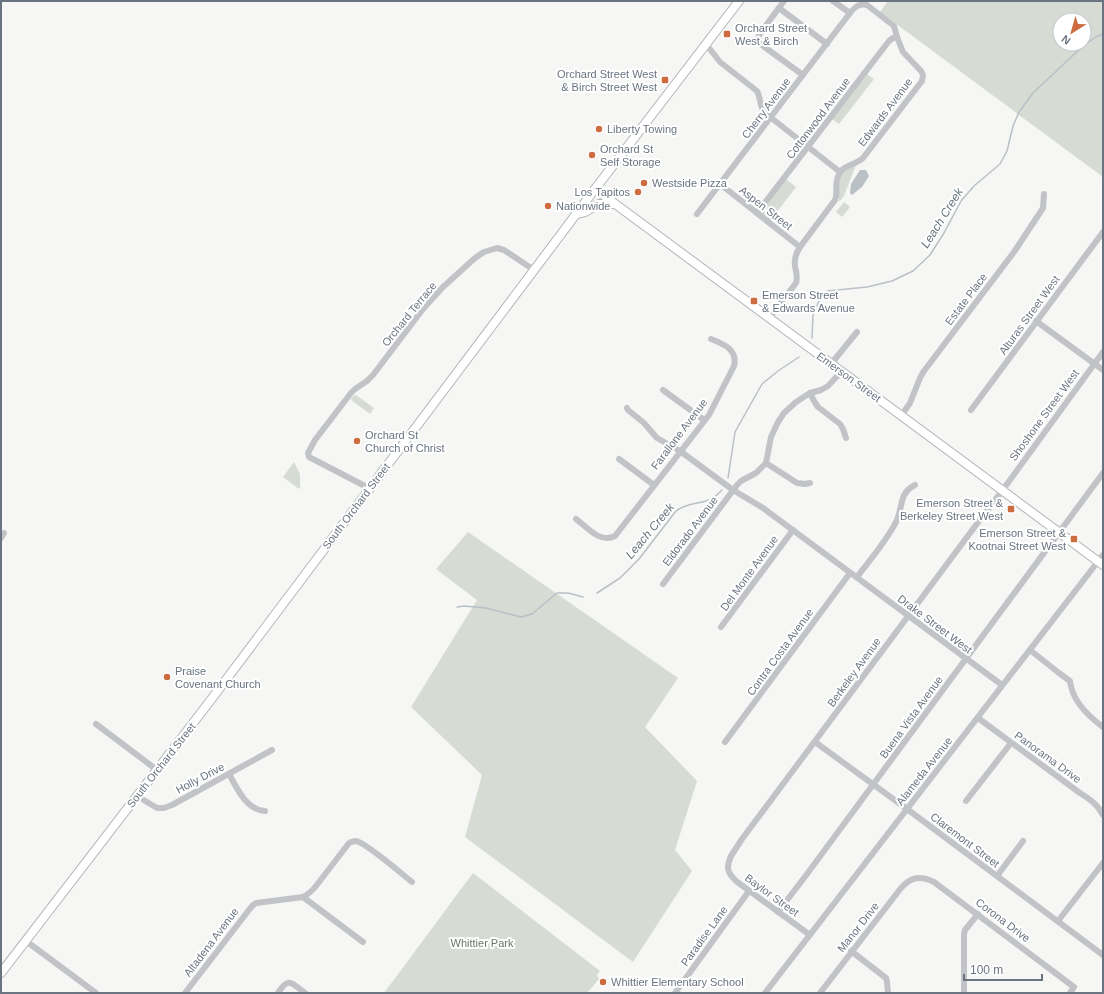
<svg xmlns="http://www.w3.org/2000/svg" width="1104" height="994" font-family="Helvetica,sans-serif">
<rect width="100%" height="100%" fill="#f6f7f4"/>
<!-- green -->
<g fill="#d6dbd4" fill-rule="evenodd">
<path d="M 888,1 L 1103,1 L 1103,177 L 880,12 ZM 1060,20 L 1084,20 L 1084,44 L 1060,44 Z"/>
<path d="M 867,74 L 874,79 L 839,124 L 832,119 Z"/>
<path d="M 856,165 L 844,196 L 839,202 C 837,181 835,174 856,165 Z"/>
<path d="M 786,179 L 796,187 L 770,221 L 762,214 L 763,210 Z"/>
<path d="M 844,202 L 850,207 L 842,217 L 836,212 Z"/>
<path d="M 356,395 L 374,408 L 370,414 L 351,400 L 353,396 Z"/>
<path d="M 294,462 L 300,474 L 300,488 L 299,489 L 283,477 Z"/>
<path d="M 468,532 L 678,678 L 645,727 L 697,781 L 675,850 L 692,871 L 633,962 L 465,837 L 482,775 L 411,707 L 477,600 L 436,569 Z"/>
<path d="M 473,873 L 600,971 L 597,975 L 599,979 L 587,993 L 384,993 Z"/>
</g>
<!-- water -->
<path fill="#b9c0c6" d="M 860,170 L 866,170 L 869,176 L 862,187 L 852,195 L 850,193 L 851,184 Z"/>
<g fill="none" stroke-linecap="round" stroke-linejoin="round">
<!-- stream -->
<g stroke="#b9c0c6" stroke-width="1.5">
<path d="M 812,338 L 813,315 L 820,299 L 827,291 L 867,287 L 892,281 L 913,271 L 930,255 L 944,233 L 961,201 L 974,186 L 1000,164 L 1007,151 L 1013,126 L 1019,112 L 1033,93 L 1083,46 L 1096,37 L 1103,34"/>
<path d="M 728,478 L 735,432 L 762,384 L 778,371 L 799,357"/>
<path d="M 597,593 L 620,578 L 639,559 L 676,511 C 686,503 698,504 709,500 C 715,498 718,494 722,490"/>
<path d="M 457,607 L 464,606 L 486,608 L 521,617 L 532,614 L 557,593 L 568,593 L 583,597"/>
</g>
<defs>
<g id="major">
<path d="M 595,189 L 1103,565"/>
<path d="M 576,214 L 585,212 L 599,204 L 614,204"/>
<path d="M 1,973 L 210,701 L 595,189 L 739,1"/>
</g>
</defs>
<!-- major casing -->
<use href="#major" stroke="#b2b5b9" stroke-width="10"/>
<!-- minor -->
<g stroke="#c1c3c7" stroke-width="6">
<path d="M 784,1 L 759,35 L 758,39 L 759,43 L 803,75"/>
<path d="M 779,8 L 827,44"/>
<path d="M 706,44 L 720,62 L 757,91 C 761,98 759,106 765,113 L 840,172"/>
<path d="M 720,184 L 800,247"/>
<path d="M 757,213 L 889,41 L 893,38 L 897,37"/>
<path d="M 697,214 L 850,13"/>
<path d="M 769,318 L 796,283 C 798,276 796,272 795,266 C 794,259 796,253 800,247 L 835,200 C 838,193 835,187 837,180 C 840,164 853,167 863,158 L 922,81 L 923,75 L 921,71 L 903,52 L 897,37 L 894,26 L 867,5 C 859,3 855,7 850,13 L 833,1"/>
<path d="M 1036,321 L 1103,370"/>
<path d="M 831,364 L 857,332"/>
<path d="M 663,390 L 704,420"/>
<path d="M 810,393 L 814,401 L 818,407 L 840,424 L 843,429 L 846,438"/>
<path d="M 627,408 L 628,410 L 644,423 L 657,438 L 680,451 L 733,490 L 763,508 L 1002,685"/>
<path d="M 971,410 L 1103,232"/>
<path d="M 901,416 L 910,403 L 920,378 L 924,371 L 1014,252 L 1043,208 L 1044,194"/>
<path d="M 619,459 L 654,485"/>
<path d="M 766,463 L 797,483 L 805,484 L 810,483"/>
<path d="M 369,489 L 363,485 L 309,457 L 308,453 L 315,440 L 351,393 L 355,389 L 367,381 L 373,375 L 423,309 L 443,287 L 475,258 L 484,252 L 497,248 L 504,250 L 534,270"/>
<path d="M 576,519 C 587,527 600,544 615,536 L 709,415 L 734,366 C 738,350 724,344 711,339"/>
<path d="M 1,538 L 4,533"/>
<path d="M 857,577 C 870,560 888,539 897,520 C 903,506 899,493 915,485"/>
<path d="M 663,584 L 737,485 L 741,481 L 756,473 L 766,463 L 771,437 L 778,422 L 784,413 L 796,402 L 810,393 L 821,390 L 828,386 L 841,372"/>
<path d="M 721,627 L 793,530"/>
<path d="M 1030,650 L 1059,673 L 1070,681 C 1072,700 1088,716 1103,727"/>
<path d="M 978,718 L 1080,793 C 1091,800 1097,804 1103,815"/>
<path d="M 96,724 L 157,770"/>
<path d="M 725,742 L 850,573"/>
<path d="M 815,742 L 907,809 L 1103,955"/>
<path d="M 229,774 C 237,788 246,810 265,811"/>
<path d="M 137,796 L 157,808 L 164,808 L 172,805 L 272,750"/>
<path d="M 966,801 L 1011,743"/>
<path d="M 997,876 L 1023,841"/>
<path d="M 303,897 L 363,942"/>
<path d="M 778,912 L 807,874 L 1103,473"/>
<path d="M 1058,921 L 1103,863"/>
<path d="M 810,935 L 736,881 C 727,872 726,868 731,856 L 742,839 L 982,517 L 1002,491 L 1103,352"/>
<path d="M 26,941 L 96,993"/>
<path d="M 851,951 L 886,978 L 887,982 L 888,993"/>
<path d="M 185,993 L 252,906 L 256,903 L 303,897 C 309,894 312,891 316,886 L 349,843 C 352,842 353,841 356,841 C 365,842 402,874 412,882"/>
<path d="M 278,993 C 289,976 291,983 305,993"/>
<path d="M 675,993 L 749,891"/>
<path d="M 765,993 L 1103,555"/>
<path d="M 820,993 L 901,888 C 911,877 920,875 934,882 L 1074,987 L 1070,993"/>
<path d="M 964,993 L 964,934 L 965,930 L 978,914"/>
</g>
<!-- major -->
<use href="#major" stroke="#fff" stroke-width="8"/>
</g>
<!-- markers -->
<g fill="#cc6c3f" stroke="#fff" stroke-width="1.5">
<rect x="723" y="30" width="8" height="8" rx="2"/>
<rect x="661" y="76" width="8" height="8" rx="2"/>
<circle cx="599" cy="129" r="4"/>
<circle cx="592" cy="155" r="4"/>
<circle cx="644" cy="183" r="4"/>
<circle cx="638" cy="192" r="4"/>
<circle cx="548" cy="206" r="4"/>
<rect x="750" y="297" width="8" height="8" rx="2"/>
<circle cx="357" cy="441" r="4"/>
<rect x="1007" y="505" width="8" height="8" rx="2"/>
<rect x="1070" y="535" width="8" height="8" rx="2"/>
<circle cx="167" cy="677" r="4"/>
<circle cx="603" cy="982" r="4"/>
</g>
<g text-anchor="middle" stroke-width="4" stroke-linejoin="round" paint-order="stroke">
<!-- poi labels -->
<g font-size="11" fill="#6a7481" stroke="#fff" text-anchor="start">
<text x="735" y="32">Orchard Street<tspan x="735" dy="13">West &amp; Birch</tspan></text>
<text x="657" y="78" text-anchor="end">Orchard Street West<tspan x="657" dy="13">&amp; Birch Street West</tspan></text>
<text x="607" y="133">Liberty Towing</text>
<text x="600" y="153">Orchard St<tspan x="600" dy="13">Self Storage</tspan></text>
<text x="652" y="187">Westside Pizza</text>
<text x="630" y="196" text-anchor="end">Los Tapitos</text>
<text x="556" y="210">Nationwide</text>
<text x="762" y="299">Emerson Street<tspan x="762" dy="13">&amp; Edwards Avenue</tspan></text>
<text x="365" y="439">Orchard St<tspan x="365" dy="13">Church of Christ</tspan></text>
<text x="1003" y="507" text-anchor="end">Emerson Street &amp;<tspan x="1003" dy="13">Berkeley Street West</tspan></text>
<text x="1066" y="537" text-anchor="end">Emerson Street &amp;<tspan x="1066" dy="13">Kootnai Street West</tspan></text>
<text x="175" y="675">Praise<tspan x="175" dy="13">Covenant Church</tspan></text>
<text x="611" y="986">Whittier Elementary School</text>
</g>
<!-- street labels -->
<g font-size="11" fill="#6a7481" stroke="#fff">
<text transform="translate(766 108) rotate(-53)" y="4">Cherry Avenue</text>
<text transform="translate(885 112) rotate(-53)" y="4">Edwards Avenue</text>
<text transform="translate(818 118) rotate(-53)" y="4">Cottonwood Avenue</text>
<text transform="translate(766 208) rotate(38)" y="4">Aspen Street</text>
<text transform="translate(966 299) rotate(-53)" y="4">Estate Place</text>
<text transform="translate(409 314) rotate(-51)" y="4">Orchard Terrace</text>
<text transform="translate(1029 315) rotate(-54)" y="4">Alturas Street West</text>
<text transform="translate(849 377) rotate(36)" y="4">Emerson Street</text>
<text transform="translate(1044 415) rotate(-54)" y="4">Shoshone Street West</text>
<text transform="translate(679 434) rotate(-53)" y="4">Farallone Avenue</text>
<text transform="translate(356 506) rotate(-53)" y="4">South Orchard Street</text>
<text transform="translate(690 531) rotate(-53)" y="4">Eldorado Avenue</text>
<text transform="translate(749 573) rotate(-54)" y="4">Del Monte Avenue</text>
<text transform="translate(935 624) rotate(37)" y="4">Drake Street West</text>
<text transform="translate(780 652) rotate(-54)" y="4">Contra Costa Avenue</text>
<text transform="translate(854 672) rotate(-54)" y="4">Berkeley Avenue</text>
<text transform="translate(911 717) rotate(-54)" y="4">Buena Vista Avenue</text>
<text transform="translate(1048 757) rotate(36)" y="4">Panorama Drive</text>
<text transform="translate(161 765) rotate(-52)" y="4">South Orchard Street</text>
<text transform="translate(924 771) rotate(-52)" y="4">Alameda Avenue</text>
<text transform="translate(200 778) rotate(-28)" y="4">Holly Drive</text>
<text transform="translate(965 840) rotate(37)" y="4">Claremont Street</text>
<text transform="translate(772 895) rotate(36)" y="4">Baylor Street</text>
<text transform="translate(1003 920) rotate(37)" y="4">Corona Drive</text>
<text transform="translate(858 927) rotate(-52)" y="4">Manor Drive</text>
<text transform="translate(704 936) rotate(-54)" y="4">Paradise Lane</text>
<text transform="translate(211 942) rotate(-53)" y="4">Altadena Avenue</text>
</g>
<!-- park labels -->
<g font-size="11" fill="#697968" stroke="#fff">
<text x="482" y="947">Whittier Park</text>
</g>
<!-- water labels -->
<g font-size="12" font-style="italic" fill="#66747d" stroke="#fff">
<text transform="translate(942 218) rotate(-58)" y="4">Leach Creek</text>
<text transform="translate(650 531) rotate(-50)" y="4">Leach Creek</text>
</g>
</g>
<!-- border -->
<rect width="1104" height="994" fill="none" stroke="#6a7481" stroke-width="4"/>
<!-- north arrow -->
<g transform="translate(1072 32) rotate(217)"><circle r="19" fill="#ffffff" stroke="#c3c7cd"/>
<path d="M0-3L7 15L0 10L-7 15Z" fill="#cc6c3f"/>
<text y="-6" font-size="11" font-weight="bold" text-anchor="middle" fill="#6a7481">N</text>
</g>
<!-- scale -->
<path d="M964 974v6h78v-6" fill="none" stroke="#6a7481" stroke-width="2"/>
<text x="970" y="974" font-size="12" fill="#6a7481" stroke="#ffffff" stroke-width="3" paint-order="stroke">100 m</text>
</svg>
